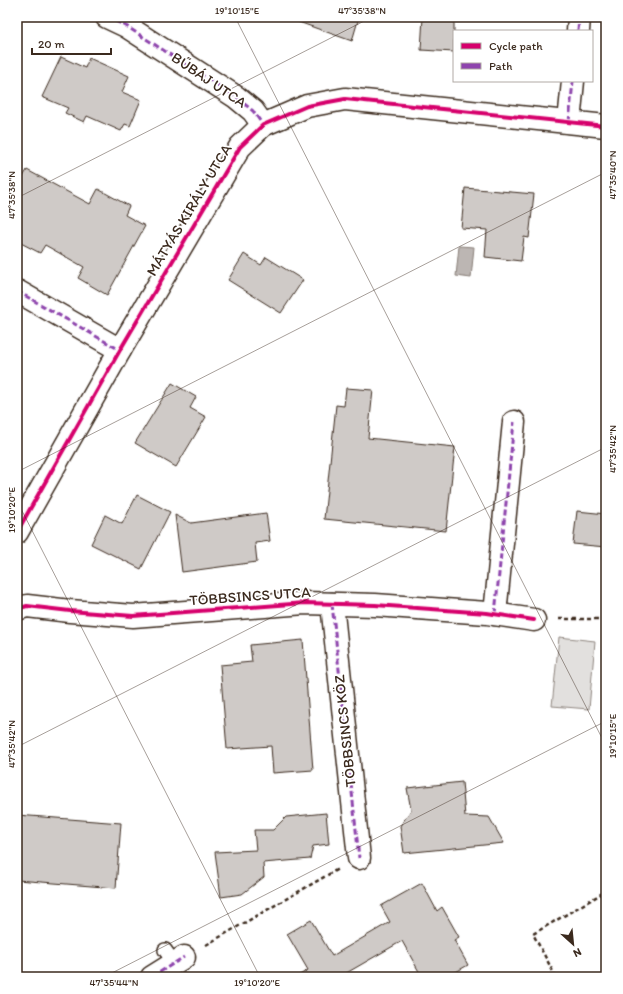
<svg xmlns="http://www.w3.org/2000/svg" width="623" height="994" font-family="Itim,sans-serif">
<rect width="100%" height="100%" fill="#fff"/>
<filter id="ink" filterUnits="userSpaceOnUse"><feTurbulence type="fractalNoise" baseFrequency=".025" numOctaves="2"/><feDisplacementMap in="SourceGraphic" scale="8" xChannelSelector="R" yChannelSelector="G"/><feConvolveMatrix kernelMatrix="1 2 1 2 8 2 1 2 1" color-interpolation-filters="sRGB"/></filter>
<g filter="url(#ink)">
<!-- green -->
<path fill="#e2e0de" stroke="#8e857e" d="M 559,637 L 595,641 L 589,709 L 552,706 Z"/>
<!-- water -->
<path fill="#bcb6b3" stroke="#887e77" d="M 459,246 L 474,247 L 471,278 L 456,276 Z"/>
<!-- building -->
<g fill="#cfcac7" stroke="#3b2a1e">
<path d="M 294,17 L 359,17 L 352,41 L 293,20 Z"/>
<path d="M 423,17 L 454,17 L 454,52 L 421,50 Z"/>
<path d="M 61,57 L 85,68 L 89,58 L 129,76 L 122,92 L 141,100 L 130,126 L 125,124 L 121,131 L 87,116 L 84,122 L 65,113 L 68,108 L 42,97 Z"/>
<path d="M 27,170 L 90,204 L 98,189 L 129,206 L 125,215 L 145,226 L 107,295 L 78,278 L 84,267 L 45,245 L 40,253 L 17,241 L 17,187 Z"/>
<path d="M 465,188 L 534,194 L 529,238 L 524,237 L 521,261 L 485,257 L 487,230 L 461,228 Z"/>
<path d="M 244,254 L 261,265 L 266,257 L 303,280 L 281,313 L 228,280 Z"/>
<path d="M 172,383 L 196,397 L 190,408 L 206,417 L 176,467 L 135,443 Z"/>
<path d="M 346,388 L 373,390 L 368,438 L 455,447 L 446,531 L 324,519 L 336,405 L 344,406 Z"/>
<path d="M 137,495 L 170,512 L 141,569 L 91,544 L 105,515 L 122,524 Z"/>
<path d="M 577,511 L 606,514 L 606,547 L 573,544 Z"/>
<path d="M 266,513 L 270,541 L 255,543 L 257,562 L 182,572 L 175,515 L 191,523 Z"/>
<path d="M 303,640 L 313,770 L 273,773 L 271,746 L 227,749 L 220,665 L 252,662 L 250,645 Z"/>
<path d="M 462,782 L 465,816 L 489,817 L 504,843 L 404,853 L 400,826 L 411,810 L 407,788 Z"/>
<path d="M 326,813 L 329,844 L 313,846 L 310,859 L 263,863 L 264,877 L 242,894 L 221,897 L 215,852 L 256,850 L 254,830 L 273,830 L 286,817 Z"/>
<path d="M 17,815 L 121,823 L 116,888 L 17,880 Z"/>
<path d="M 422,883 L 437,911 L 442,907 L 459,937 L 454,940 L 468,965 L 447,977 L 422,977 L 402,941 L 343,975 L 344,977 L 296,977 L 308,970 L 287,934 L 311,920 L 332,956 L 390,922 L 381,906 Z"/>
</g>
<g fill="none" stroke-linecap="round" stroke-linejoin="round">
<defs>
<path id="service" d="M 165,950 L 175,964"/>
<g id="minor">
<path d="M 107,17 L 126,26 L 236,97 L 253,111 L 263,125"/>
<path d="M 578,31 L 579,17"/>
<path d="M 569,122 L 573,81"/>
<path d="M 17,291 L 120,350"/>
<path d="M 17,532 L 120,350 L 240,147 L 263,125 L 307,106 L 345,99 L 606,126"/>
<path d="M 332,604 L 359,858"/>
<path d="M 17,609 L 27,606 L 70,611 L 133,616 L 305,603 L 375,605 L 487,613 L 534,620"/>
<path d="M 495,614 L 514,422"/>
<path d="M 152,977 L 184,957"/>
</g>
</defs>
<!-- service casing -->
<use href="#service" stroke="#3b2a1e" stroke-width="16"/>
<!-- minor casing -->
<use href="#minor" stroke="#3b2a1e" stroke-width="25"/>
<!-- path -->
<g stroke="#3b2a1e" stroke-width="2.5" stroke-dasharray="4 3" stroke-linecap="butt">
<path d="M 559,619 L 606,619"/>
<path d="M 606,712 L 606,720"/>
<path d="M 206,945 L 338,869"/>
<path d="M 556,977 L 533,934 L 606,891"/>
</g>
<!-- service -->
<use href="#service" stroke="#fff" stroke-width="13"/>
<!-- minor -->
<use href="#minor" stroke="#fff" stroke-width="22"/>
<!-- quiet -->
<g stroke="#8e44ad" stroke-width="3" stroke-dasharray="6 3" stroke-linecap="butt">
<path d="M 107,17 L 126,26 L 236,97 L 253,111 L 263,125"/>
<path d="M 578,31 L 579,17"/>
<path d="M 569,122 L 573,81"/>
<path d="M 17,291 L 120,350"/>
<path d="M 332,604 L 359,858"/>
<path d="M 495,614 L 514,422"/>
<path d="M 152,977 L 184,957"/>
</g>
<defs>
<g id="cycleway">
<path d="M 17,532 L 120,350 L 240,147 L 263,125 L 307,106 L 345,99 L 606,126"/>
<path d="M 17,609 L 27,606 L 70,611 L 133,616 L 305,603 L 375,605 L 487,613 L 534,620"/>
</g>
</defs>
<!-- cycleway casing -->
<use href="#cycleway" stroke="#fff" stroke-width="6"/>
<!-- cycleway -->
<use href="#cycleway" stroke="#d6006c" stroke-width="4"/>
</g>
</g>
<!-- ticks -->
<path fill="none" stroke="#3b2a1e" stroke-width="1" stroke-opacity="0.45" d="M 235,17 L 606,746M 17,198 L 372,17M 17,472 L 606,172M 17,501 L 260,977M 17,747 L 606,447M 104,977 L 606,721"/>
<g text-anchor="middle" stroke-width="3.5" stroke-linejoin="round" paint-order="stroke">
<!-- street labels -->
<g font-size="15" fill="#3b2a1e" stroke="#fff">
<text transform="translate(209 80) rotate(34)" y="5">BŰBÁJ UTCA</text>
<text transform="translate(189 210) rotate(-59)" y="5">MÁTYÁS KIRÁLY UTCA</text>
<text transform="translate(250 596) rotate(-4)" y="5">TÖBBSINCS UTCA</text>
<text transform="translate(345 731) rotate(-96)" y="5">TÖBBSINCS KÖZ</text>
</g>
</g>
<!-- margin -->
<rect width="623" height="994" fill="none" stroke="#fff" stroke-width="44"/>
<!-- legend -->
<rect x="453" y="30" width="140" height="52" fill="#ffffff" stroke="#b1aaa5"/>
<rect x="461" y="43" width="20" height="6" fill="#d6006c" stroke="#b1aaa5"/>
<text x="489" y="50" font-size="12" fill="#3b2a1e">Cycle path</text>
<rect x="461" y="63" width="20" height="6" fill="#8e44ad" stroke="#b1aaa5"/>
<text x="489" y="70" font-size="12" fill="#3b2a1e">Path</text>
<!-- north arrow -->
<g transform="translate(573 944) rotate(153)" stroke="#ffffff" stroke-width="3" paint-order="stroke">
<path d="M0-3L7 15L0 10L-7 15Z" fill="#3b2a1e"/>
<text y="-6" font-size="11" font-weight="bold" text-anchor="middle" fill="#3b2a1e">N</text>
</g>
<!-- scale -->
<path d="M32 48v6h79v-6" fill="none" stroke="#3b2a1e" stroke-width="2"/>
<text x="38" y="48" font-size="12" fill="#3b2a1e" stroke="#ffffff" stroke-width="3" paint-order="stroke">20 m</text>
<rect x="22" y="22" width="579" height="950" fill="none" stroke="#3b2a1e" stroke-width="1.5"/>
<g font-size="10" text-anchor="middle" fill="#3b2a1e">
<text x="237" y="14">19°10'15"E</text>
<text x="362" y="14">47°35'38"N</text>
<text transform="translate(612 175) rotate(-90)" y="4">47°35'40"N</text>
<text transform="translate(11 195) rotate(-90)" y="4">47°35'38"N</text>
<text transform="translate(612 449) rotate(-90)" y="4">47°35'42"N</text>
<text transform="translate(11 510) rotate(-90)" y="4">19°10'20"E</text>
<text transform="translate(612 736) rotate(-90)" y="4">19°10'15"E</text>
<text transform="translate(11 744) rotate(-90)" y="4">47°35'42"N</text>
<text x="114" y="986">47°35'44"N</text>
<text x="257" y="986">19°10'20"E</text>
</g>
</svg>
